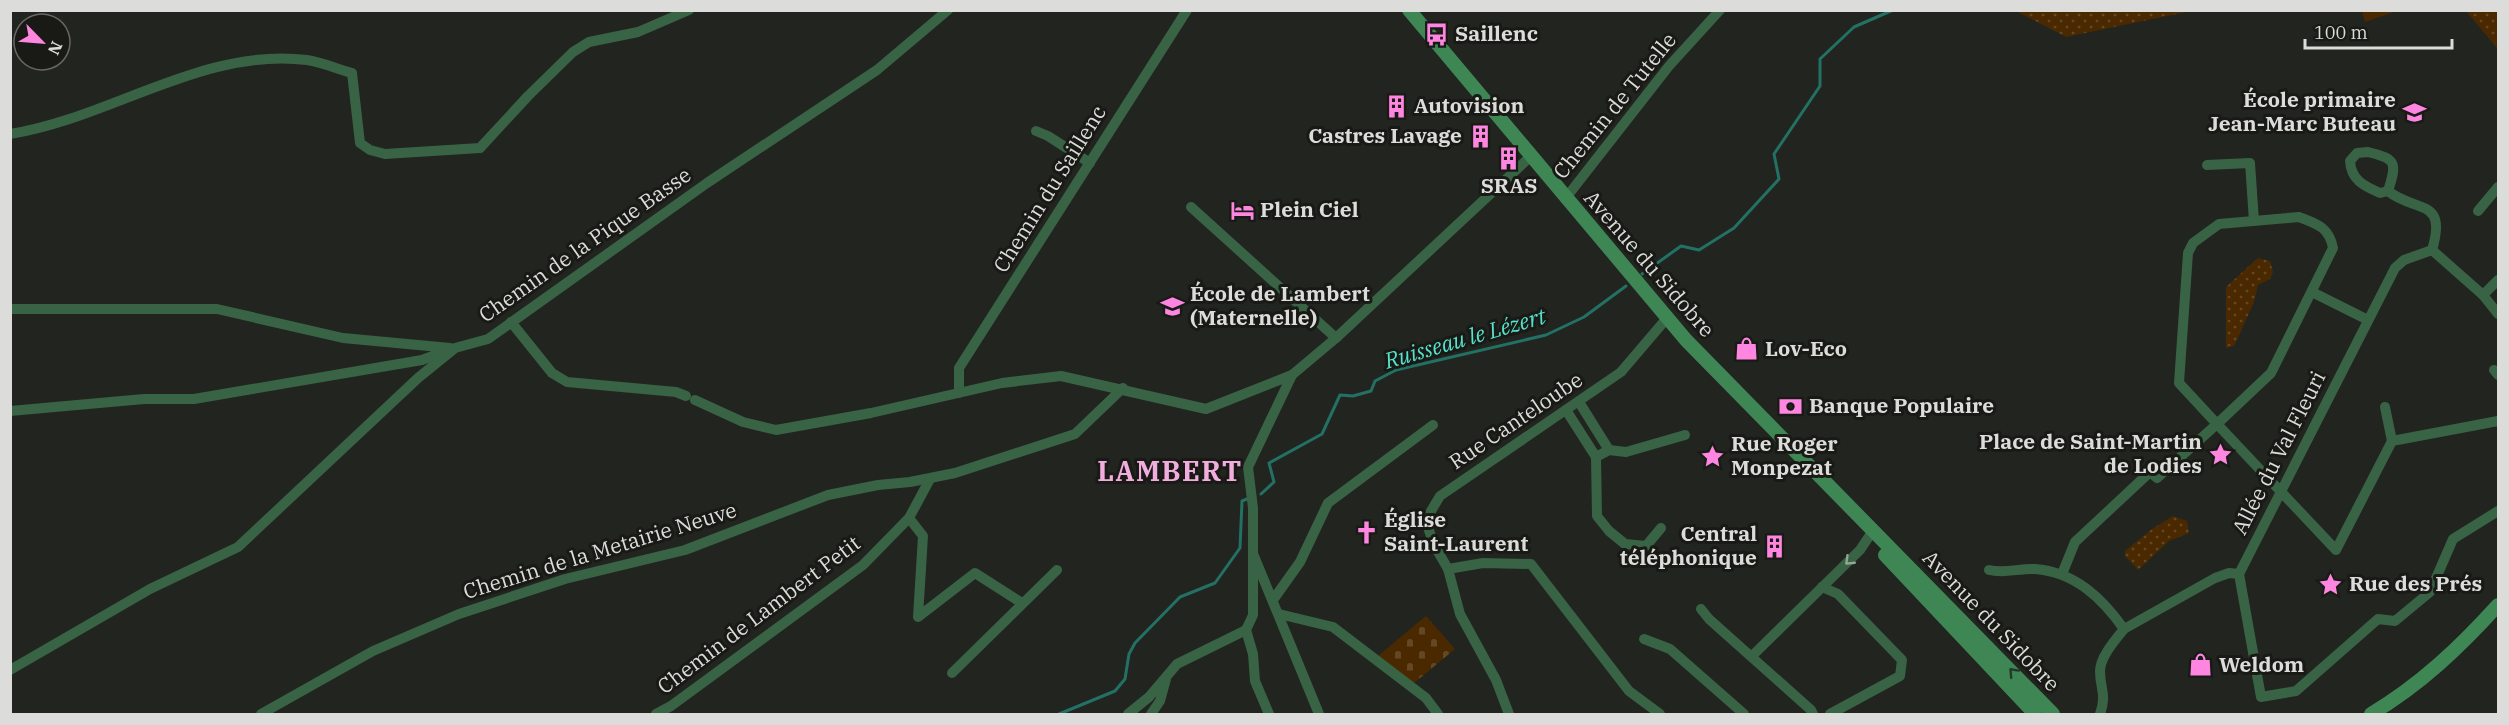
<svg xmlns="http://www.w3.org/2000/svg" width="2509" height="725" font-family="'IBM Plex Serif',serif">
<defs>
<pattern id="cemetery-stones" width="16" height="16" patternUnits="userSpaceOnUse" patternTransform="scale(1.5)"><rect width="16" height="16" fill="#4b2900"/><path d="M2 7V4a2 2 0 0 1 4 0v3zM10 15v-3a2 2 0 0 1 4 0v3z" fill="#644825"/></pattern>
<pattern id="park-dots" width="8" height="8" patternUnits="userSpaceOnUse" patternTransform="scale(1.5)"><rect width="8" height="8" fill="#4b2900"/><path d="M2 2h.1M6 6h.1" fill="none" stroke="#644825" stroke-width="1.8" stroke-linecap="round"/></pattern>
</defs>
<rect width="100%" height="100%" fill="#22241f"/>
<!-- cemetery -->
<path fill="url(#cemetery-stones)" d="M 1426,616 L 1455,649 L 1414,683 L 1378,656 Z"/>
<!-- park -->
<g fill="url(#park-dots)">
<path d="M 2016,11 L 2016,10 L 2191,11 L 2066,37 Z"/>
<path d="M 2466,11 L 2498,11 L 2498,49 Z"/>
<path d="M 2258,258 L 2270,261 L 2273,272 L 2270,279 L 2258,285 L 2254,302 L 2234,346 L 2226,348 L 2226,287 Z"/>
<path d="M 2173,516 L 2187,521 L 2189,533 L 2169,541 L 2138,570 L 2125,556 L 2125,551 L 2152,529 Z"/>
</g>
<!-- garden -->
<path fill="#4b2900" d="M 2397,11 L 2365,22 L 2362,11 L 2362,10 Z"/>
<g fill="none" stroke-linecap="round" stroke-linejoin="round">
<!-- stream -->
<g stroke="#237064" stroke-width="3">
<path d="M 1642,274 L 1681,246 L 1699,250 L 1734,228 L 1779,179 L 1774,154 L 1820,86 L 1820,59 L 1854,27 L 1893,10"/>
<path d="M 1261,494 L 1274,482 L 1269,463 L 1322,434 L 1340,395 L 1353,396 L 1371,391 L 1375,381 L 1396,370 L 1546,335 L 1584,317 L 1626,286"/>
<path d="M 1059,714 L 1115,691 L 1125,679 L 1129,654 L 1135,643 L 1180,597 L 1215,583 L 1240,548 L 1242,501 L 1247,499"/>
</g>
<!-- street -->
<g stroke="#386344" stroke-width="10">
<path d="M 1036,131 L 1048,136 L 1090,163"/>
<path d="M 10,134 C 111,118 203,47 307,60 C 322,62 337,69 352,73 L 360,143 L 370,150 L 385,154 L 480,148 L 528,96 L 573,52 L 589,42 L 638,32 L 689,10"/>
<path d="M 2368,152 C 2397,159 2397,163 2388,191 L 2380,193 C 2364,186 2351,180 2350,161 L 2357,153 Z"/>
<path d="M 2207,165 L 2250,163 L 2254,221"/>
<path d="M 2388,191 C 2415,213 2448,197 2432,250"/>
<path d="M 1565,199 L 1669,66 L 1720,10"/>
<path d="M 1191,207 L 1336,338"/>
<path d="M 2478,211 L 2498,187"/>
<path d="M 2299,217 C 2317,224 2329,227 2333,248 L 2271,373 L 2217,424 L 2179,383 L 2188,253 L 2193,243 L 2219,224 Z"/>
<path d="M 2432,250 L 2483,295 L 2498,314"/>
<path d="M 2312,292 L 2368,320"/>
<path d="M 2483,295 L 2498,280"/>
<path d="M 10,309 L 217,309 L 343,338 L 450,348"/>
<path d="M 511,322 L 552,373 L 567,382 L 676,392 L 686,396"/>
<path d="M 2494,370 L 2498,375"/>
<path d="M 959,393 L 959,368 L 1187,10"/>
<path d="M 695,400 L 743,422 L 776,430 L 871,413 L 1002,383 L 1061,376 L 1206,409 L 1292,375"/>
<path d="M 1579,402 L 1609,450"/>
<path d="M 2385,407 L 2392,441"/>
<path d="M 1566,410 L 1596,457 L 1609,450 L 1626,452 L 1685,435"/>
<path d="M 10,411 L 144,399 L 194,399 L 422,360 L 446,351"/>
<path d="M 2217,424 L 2336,550 L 2392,441 L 2498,421"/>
<path d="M 1596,457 L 1597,516 L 1609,531 L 1625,544 L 1646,546 L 1661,528"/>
<path d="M 909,518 L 923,536 L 918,617 L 975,573 L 1022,603"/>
<path d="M 1254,556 L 1319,714"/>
<path d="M 1448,569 L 1483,563 L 1531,564 L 1629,691 L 1660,714"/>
<path d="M 1989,570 C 2005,574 2019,568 2035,569 C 2075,572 2102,598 2124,629"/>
<path d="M 2062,574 L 2075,542 L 2150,472 L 2157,478 L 2217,424"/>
<path d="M 2239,574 L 2261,697 L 2296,691 L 2378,619 L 2395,621 L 2430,592 L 2453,539 L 2498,511"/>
<path d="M 1822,587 L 1838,594 L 1902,660 L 1900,676 L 1830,714"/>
<path d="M 1273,600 L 1300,562 L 1328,503 L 1433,425"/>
<path d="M 1701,609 L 1709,619 L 1811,710 L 1813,714"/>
<path d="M 1279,614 L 1333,627 L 1426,698 L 1438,714"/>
<path d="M 1246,630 L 1253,654 L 1255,681 L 1269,714"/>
<path d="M 1644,639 L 1670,649 L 1744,714"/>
<path d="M 1752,656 L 1860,550 L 1872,532"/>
<path d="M 10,670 L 150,589 L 238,547 L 418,378 L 455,348 L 488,339 L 707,183 L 877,70 L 948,10"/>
<path d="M 952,673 L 1057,570"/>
<path d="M 261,714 L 373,651 L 459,614 L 565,579 L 685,550 L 828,495 L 878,485 L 910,482 L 955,473 L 1075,434 L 1123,388"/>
<path d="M 656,714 L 671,706 L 863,565 L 909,518 L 930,479"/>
<path d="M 1128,714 L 1149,697 L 1177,664 L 1246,630 L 1253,615 L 1253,508 L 1248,467 L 1292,375 L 1336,338 L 1531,156"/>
<path d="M 1151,714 L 1160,701 L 1166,679"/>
<path d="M 1509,714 L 1496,680 L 1460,614 L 1448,569 L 1433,543 L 1428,527 L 1431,511 L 1440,496 L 1621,372 L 1667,318"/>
<path d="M 2100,714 C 2107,694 2100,689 2100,671 C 2100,657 2116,639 2124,629 L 2215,578 L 2229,573 L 2239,574 L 2395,268 L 2404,260 L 2432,250"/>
</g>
<!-- secondary -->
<g stroke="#3f8655" stroke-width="14">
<path d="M 1409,10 L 1686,340 L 2053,714"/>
<path d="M 1885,555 L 2035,714"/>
<path d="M 2371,714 C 2420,685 2460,647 2498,605"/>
</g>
</g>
<!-- one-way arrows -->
<defs><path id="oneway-chevron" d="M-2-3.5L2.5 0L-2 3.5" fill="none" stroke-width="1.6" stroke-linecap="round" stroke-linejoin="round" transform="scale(1.5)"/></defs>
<use stroke="#92a696" href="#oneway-chevron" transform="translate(1849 561) rotate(136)"/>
<use stroke="#243a29" href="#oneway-chevron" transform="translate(2013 672) rotate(-133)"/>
<!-- icons -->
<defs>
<symbol id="bus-bare" viewBox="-9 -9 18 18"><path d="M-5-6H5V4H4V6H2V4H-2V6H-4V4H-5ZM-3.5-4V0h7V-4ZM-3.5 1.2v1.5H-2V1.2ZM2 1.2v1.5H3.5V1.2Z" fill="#fe86e1" stroke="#191a16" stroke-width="2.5" paint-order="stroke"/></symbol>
<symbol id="building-bare" viewBox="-9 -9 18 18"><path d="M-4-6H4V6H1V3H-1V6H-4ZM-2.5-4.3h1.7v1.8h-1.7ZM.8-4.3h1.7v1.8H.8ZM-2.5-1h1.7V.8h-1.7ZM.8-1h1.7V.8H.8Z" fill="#fe86e1" stroke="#191a16" stroke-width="2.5" paint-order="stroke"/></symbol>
<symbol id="school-bare" viewBox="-9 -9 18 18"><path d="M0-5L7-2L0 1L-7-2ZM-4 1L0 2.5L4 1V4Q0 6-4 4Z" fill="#fe86e1" stroke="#191a16" stroke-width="2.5" paint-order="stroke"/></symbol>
<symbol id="hotel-bare" viewBox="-9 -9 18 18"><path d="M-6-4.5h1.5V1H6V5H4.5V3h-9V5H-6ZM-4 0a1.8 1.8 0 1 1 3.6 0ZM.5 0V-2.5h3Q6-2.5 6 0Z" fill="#fe86e1" stroke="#191a16" stroke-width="2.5" paint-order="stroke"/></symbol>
<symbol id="shop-bare" viewBox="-9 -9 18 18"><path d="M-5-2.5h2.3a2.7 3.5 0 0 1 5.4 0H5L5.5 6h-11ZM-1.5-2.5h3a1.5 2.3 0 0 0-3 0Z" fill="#fe86e1" stroke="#191a16" stroke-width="2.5" paint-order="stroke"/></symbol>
<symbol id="bank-bare" viewBox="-9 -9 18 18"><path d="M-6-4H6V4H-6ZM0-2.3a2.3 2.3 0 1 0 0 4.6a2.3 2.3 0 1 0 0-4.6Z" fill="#fe86e1" stroke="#191a16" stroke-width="2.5" paint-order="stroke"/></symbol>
<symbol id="sight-bare" viewBox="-9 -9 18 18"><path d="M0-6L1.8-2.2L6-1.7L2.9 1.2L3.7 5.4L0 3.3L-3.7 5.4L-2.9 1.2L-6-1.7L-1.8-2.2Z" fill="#fe86e1" stroke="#191a16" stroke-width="2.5" paint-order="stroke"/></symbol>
<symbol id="church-bare" viewBox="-9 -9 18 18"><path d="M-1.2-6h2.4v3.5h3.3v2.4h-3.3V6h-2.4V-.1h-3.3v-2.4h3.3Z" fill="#fe86e1" stroke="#191a16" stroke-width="2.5" paint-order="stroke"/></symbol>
</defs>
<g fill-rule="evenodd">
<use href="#bus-bare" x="1420" y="18" width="33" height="33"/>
<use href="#building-bare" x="1380" y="90" width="33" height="33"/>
<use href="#school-bare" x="2398" y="96" width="33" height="33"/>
<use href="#building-bare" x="1464" y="120" width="33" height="33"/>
<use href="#building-bare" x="1492" y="142" width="33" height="33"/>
<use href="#hotel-bare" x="1226" y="194" width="33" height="33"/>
<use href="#school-bare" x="1156" y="290" width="33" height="33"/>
<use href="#shop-bare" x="1730" y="332" width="33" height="33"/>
<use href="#bank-bare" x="1774" y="390" width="33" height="33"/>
<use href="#sight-bare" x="2204" y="438" width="33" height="33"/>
<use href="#sight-bare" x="1696" y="440" width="33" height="33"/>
<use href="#church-bare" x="1350" y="516" width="33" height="33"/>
<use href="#building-bare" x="1758" y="530" width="33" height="33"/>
<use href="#sight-bare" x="2314" y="568" width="33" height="33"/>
<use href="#shop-bare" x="2184" y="648" width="33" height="33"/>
</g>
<g text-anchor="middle" stroke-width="6" stroke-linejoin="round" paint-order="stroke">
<!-- poi labels -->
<g font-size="21" font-weight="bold" fill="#dcddda" stroke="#191a16" text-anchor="start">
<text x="1455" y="41">Saillenc</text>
<text x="2396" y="107" text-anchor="end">École primaire<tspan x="2396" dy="24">Jean-Marc Buteau</tspan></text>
<text x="1414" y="113">Autovision</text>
<text x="1462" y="143" text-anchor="end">Castres Lavage</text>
<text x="1509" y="193" text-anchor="middle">SRAS</text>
<text x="1260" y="217">Plein Ciel</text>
<text x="1190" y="301">École de Lambert<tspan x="1190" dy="24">(Maternelle)</tspan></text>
<text x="1765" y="356">Lov-Eco</text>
<text x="1809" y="413">Banque Populaire</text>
<text x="2202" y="449" text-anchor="end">Place de Saint-Martin<tspan x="2202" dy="24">de Lodies</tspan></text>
<text x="1731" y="451">Rue Roger<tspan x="1731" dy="24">Monpezat</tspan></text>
<text x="1384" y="527">Église<tspan x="1384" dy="24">Saint-Laurent</tspan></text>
<text x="1757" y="541" text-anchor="end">Central<tspan x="1757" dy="24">téléphonique</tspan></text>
<text x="2349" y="591">Rue des Prés</text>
<text x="2219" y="672">Weldom</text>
</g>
<!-- street labels -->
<g font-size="21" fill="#dcddda" stroke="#191a16">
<text transform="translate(1615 106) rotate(-51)" y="7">Chemin de Tutelle</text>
<text transform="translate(1050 189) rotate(-58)" y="7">Chemin du Saillenc</text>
<text transform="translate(585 245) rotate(-35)" y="7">Chemin de la Pique Basse</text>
<text transform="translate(1649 264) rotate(49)" y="7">Avenue du Sidobre</text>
<text transform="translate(1516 421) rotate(-34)" y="7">Rue Canteloube</text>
<text transform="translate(2279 453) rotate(-63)" y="7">Allée du Val Fleuri</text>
<text transform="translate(600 551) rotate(-17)" y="7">Chemin de la Metairie Neuve</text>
<text transform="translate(759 615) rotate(-37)" y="7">Chemin de Lambert Petit</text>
<text transform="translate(1991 621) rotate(46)" y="7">Avenue du Sidobre</text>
</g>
<!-- water labels -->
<g font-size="22" font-style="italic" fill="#55e3cd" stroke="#191a16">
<text transform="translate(1465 338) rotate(-16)" y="8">Ruisseau le Lézert</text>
</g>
<!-- district labels -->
<g font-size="27" font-weight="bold" letter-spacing="1.5" fill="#f0addd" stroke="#191a16">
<text x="1170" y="481">LAMBERT</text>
</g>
</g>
<!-- border -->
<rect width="2509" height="725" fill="none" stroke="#dcddda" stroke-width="24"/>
<!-- north arrow -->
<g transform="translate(42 42) rotate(115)"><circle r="28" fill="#191a16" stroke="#676864" stroke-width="1.5"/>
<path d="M0-4.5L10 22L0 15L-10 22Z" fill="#fe86e1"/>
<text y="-9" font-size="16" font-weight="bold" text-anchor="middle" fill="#dcddda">N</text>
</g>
<!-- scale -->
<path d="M2305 39v9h147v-9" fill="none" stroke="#dcddda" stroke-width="3"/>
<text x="2314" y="39" font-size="18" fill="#dcddda" stroke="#191a16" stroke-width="4.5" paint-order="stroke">100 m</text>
</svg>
